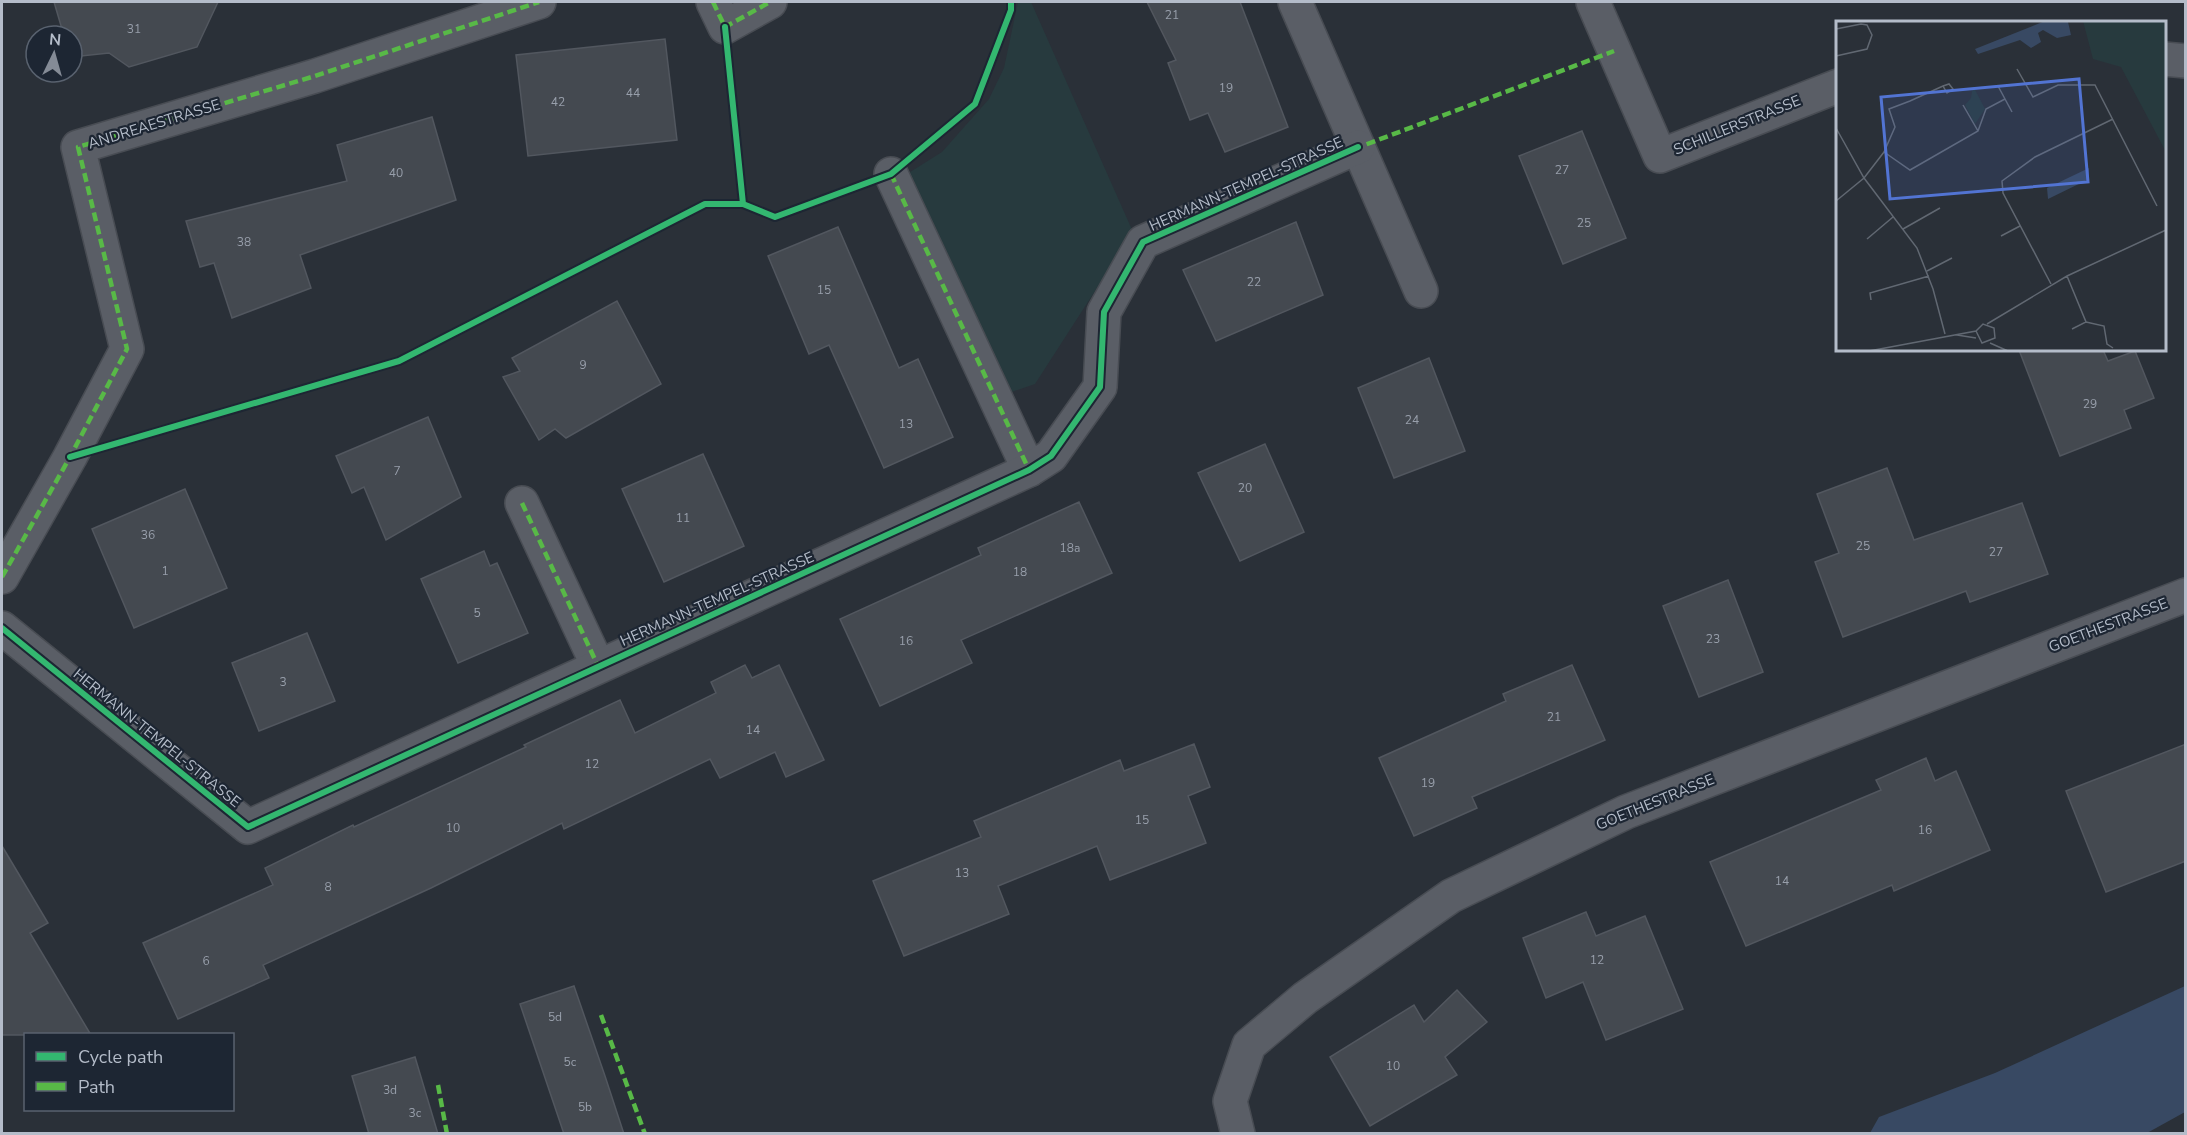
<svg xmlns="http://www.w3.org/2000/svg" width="2187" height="1135" font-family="'Nunito Sans',sans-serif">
<rect width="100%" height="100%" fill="#2a3038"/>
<!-- green -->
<path fill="#273a3e" d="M 1018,2 L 1031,2 L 1133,232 L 1035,384 L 1006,394 L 907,174 L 942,152 L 989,99 L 1004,68 Z"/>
<!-- water -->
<path fill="#384963" d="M 2185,986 L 2185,1112 L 2147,1133 L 1870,1133 L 1879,1117 L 1995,1073 Z"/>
<!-- building -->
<g fill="#444950" stroke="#52575f" stroke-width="1.5">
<path d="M 54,2 L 218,2 L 197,47 L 129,67 L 109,53 L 72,57 L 72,36 L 64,36 Z"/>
<path d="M 1147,2 L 1240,2 L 1288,127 L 1225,152 L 1208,113 L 1190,120 L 1168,63 L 1176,60 Z"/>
<path d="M 665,39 L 677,140 L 528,156 L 516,55 Z"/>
<path d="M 432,117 L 456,200 L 300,255 L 311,288 L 232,318 L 214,263 L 200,267 L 186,221 L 347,181 L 337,145 Z"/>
<path d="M 1582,131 L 1626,238 L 1563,264 L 1519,156 Z"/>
<path d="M 1296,222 L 1323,295 L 1216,341 L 1183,270 Z"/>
<path d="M 838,227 L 899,368 L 918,359 L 953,437 L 884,468 L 829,345 L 809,354 L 768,256 Z"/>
<path d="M 617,301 L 661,384 L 566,438 L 555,429 L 539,440 L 503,377 L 520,371 L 512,358 Z"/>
<path d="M 2019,350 L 2103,350 L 2108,361 L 2135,351 L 2154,398 L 2124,410 L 2131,428 L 2060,456 Z"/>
<path d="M 1429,358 L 1465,451 L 1394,478 L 1358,388 Z"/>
<path d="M 428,417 L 461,497 L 386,540 L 364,487 L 352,493 L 336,456 Z"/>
<path d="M 1265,444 L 1304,532 L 1240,561 L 1198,473 Z"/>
<path d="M 703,454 L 744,546 L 664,582 L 622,489 Z"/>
<path d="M 1887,468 L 1914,540 L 2022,503 L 2048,574 L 1970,602 L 1966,591 L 1843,637 L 1815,562 L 1839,553 L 1817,494 Z"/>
<path d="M 185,489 L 227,588 L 134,628 L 92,529 Z"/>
<path d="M 1079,502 L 1112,573 L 961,640 L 972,663 L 880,706 L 840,619 L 981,555 L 978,548 Z"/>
<path d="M 484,551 L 490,566 L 497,563 L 528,633 L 458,663 L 421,579 Z"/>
<path d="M 1728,580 L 1763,672 L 1699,697 L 1663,606 Z"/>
<path d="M 307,633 L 335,701 L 259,731 L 232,663 Z"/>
<path d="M 745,665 L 752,678 L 779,665 L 824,760 L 786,777 L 775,752 L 720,778 L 710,759 L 564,829 L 562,823 L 431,888 L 263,965 L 269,978 L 178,1019 L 143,943 L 273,885 L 265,868 L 353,825 L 354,827 L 526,747 L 524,745 L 620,700 L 635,733 L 716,693 L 711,682 Z"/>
<path d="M 1572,665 L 1605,740 L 1472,797 L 1477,808 L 1414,836 L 1379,758 L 1506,701 L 1503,694 Z"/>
<path d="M 1194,744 L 1210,787 L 1188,796 L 1206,843 L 1110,880 L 1097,846 L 998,886 L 1009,914 L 904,956 L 873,881 L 981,837 L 974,821 L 1120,760 L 1124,771 Z"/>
<path d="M 2186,744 L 2186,861 L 2106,892 L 2066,791 Z"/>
<path d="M 1926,758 L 1935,781 L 1956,771 L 1990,850 L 1894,891 L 1892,885 L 1746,946 L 1710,862 L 1881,790 L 1876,780 Z"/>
<path d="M 2,846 L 48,923 L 30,933 L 91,1035 L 2,1035 Z"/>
<path d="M 1586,912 L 1596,936 L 1645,916 L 1683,1009 L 1606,1040 L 1583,982 L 1546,998 L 1523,938 Z"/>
<path d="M 574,986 L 605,1076 L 624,1134 L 564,1134 L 520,1004 Z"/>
<path d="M 1457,990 L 1487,1022 L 1445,1057 L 1457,1075 L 1370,1126 L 1330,1057 L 1414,1005 L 1424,1022 Z"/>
<path d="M 415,1057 L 438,1134 L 369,1134 L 352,1076 Z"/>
</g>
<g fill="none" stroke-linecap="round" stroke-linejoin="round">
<defs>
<g id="minor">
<path d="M 713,2 L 725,27 L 770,2"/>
<path d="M 1295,2 L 1421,291"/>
<path d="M 1593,2 L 1660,156 L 1838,86"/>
<path d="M 2164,59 L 2186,61"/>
<path d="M 891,174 L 1029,470"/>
<path d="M 522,503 L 598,666"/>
<path d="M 2,577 L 70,457 L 127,349 L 78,147 L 315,76 L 539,2"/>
<path d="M 2,628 L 248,827 L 1029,470 L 1051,456 L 1100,387 L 1104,312 L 1143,242 L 1358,147"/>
<path d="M 1238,1134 L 1230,1101 L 1249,1045 L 1305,998 L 1451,896 L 1626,812 L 2186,595"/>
</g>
</defs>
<!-- minor casing -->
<use href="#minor" stroke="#484c53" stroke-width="36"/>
<!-- minor -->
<use href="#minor" stroke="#5a5e66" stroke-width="33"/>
<!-- quiet -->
<g stroke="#58b947" stroke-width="4.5" stroke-dasharray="9 4.5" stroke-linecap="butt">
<path d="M 713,2 L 725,27 L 770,2"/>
<path d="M 1354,149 L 1614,51"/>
<path d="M 891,174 L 1029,470"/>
<path d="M 522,503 L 598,666"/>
<path d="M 2,577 L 70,457 L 127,349 L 78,147 L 315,76 L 539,2"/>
<path d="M 601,1015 L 645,1134"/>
<path d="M 438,1085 L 447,1134"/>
</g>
<defs>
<g id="cycleway">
<path d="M 725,27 L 743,204 L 775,217 L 891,174 L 975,104 L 1011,10 L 1011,2"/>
<path d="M 70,457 L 399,361 L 705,204 L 743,204"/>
<path d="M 2,628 L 248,827 L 1029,470 L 1051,456 L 1100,387 L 1104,312 L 1143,242 L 1358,147"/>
</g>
</defs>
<!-- cycleway casing -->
<use href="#cycleway" stroke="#1d2633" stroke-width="10"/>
<!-- cycleway -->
<use href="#cycleway" stroke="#33b770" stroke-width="6"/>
</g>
<g text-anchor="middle" stroke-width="4.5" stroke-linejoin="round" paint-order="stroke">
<!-- number labels -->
<g font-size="12" fill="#989fab">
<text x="1172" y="19">21</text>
<text x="134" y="33">31</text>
<text x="1226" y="92">19</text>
<text x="633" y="97">44</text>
<text x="558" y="106">42</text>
<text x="1562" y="174">27</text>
<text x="396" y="177">40</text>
<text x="1584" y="227">25</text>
<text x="244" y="246">38</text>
<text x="1254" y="286">22</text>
<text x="824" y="294">15</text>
<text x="583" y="369">9</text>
<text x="2090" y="408">29</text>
<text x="1412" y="424">24</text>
<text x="906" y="428">13</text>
<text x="397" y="475">7</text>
<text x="1245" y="492">20</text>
<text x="683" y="522">11</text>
<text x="148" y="539">36</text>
<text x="1863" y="550">25</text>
<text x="1070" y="552">18a</text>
<text x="1996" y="556">27</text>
<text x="165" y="575">1</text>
<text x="1020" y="576">18</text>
<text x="477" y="617">5</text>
<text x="1713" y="643">23</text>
<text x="906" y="645">16</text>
<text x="283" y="686">3</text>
<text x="1554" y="721">21</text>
<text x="753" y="734">14</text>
<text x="592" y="768">12</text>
<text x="1428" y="787">19</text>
<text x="1142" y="824">15</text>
<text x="453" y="832">10</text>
<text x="1925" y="834">16</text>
<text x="962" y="877">13</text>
<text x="1782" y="885">14</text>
<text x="328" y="891">8</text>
<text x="1597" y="964">12</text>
<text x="206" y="965">6</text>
<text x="555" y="1021">5d</text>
<text x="570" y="1066">5c</text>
<text x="1393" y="1070">10</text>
<text x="390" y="1094">3d</text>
<text x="585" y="1111">5b</text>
<text x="415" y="1117">3c</text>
</g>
<!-- street labels -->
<g font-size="15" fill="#b4bcc9" stroke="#1d2633">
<text transform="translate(154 124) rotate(-17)" y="5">ANDREAESTRASSE</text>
<text transform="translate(1737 125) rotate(-22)" y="5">SCHILLERSTRASSE</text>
<text transform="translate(1246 184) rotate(-24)" y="5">HERMANN-TEMPEL-STRASSE</text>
<text transform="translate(717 599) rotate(-24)" y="5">HERMANN-TEMPEL-STRASSE</text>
<text transform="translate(2108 625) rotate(-21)" y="5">GOETHESTRASSE</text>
<text transform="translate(157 738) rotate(39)" y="5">HERMANN-TEMPEL-STRASSE</text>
<text transform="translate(1655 802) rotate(-22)" y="5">GOETHESTRASSE</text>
</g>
</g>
<!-- overview -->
<g transform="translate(1836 21)">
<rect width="330" height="330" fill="#2a3038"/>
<path d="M 247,0 L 330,0 L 330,131 L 285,46 L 257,38 ZM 137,65 L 149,88 L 139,103 L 129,84 L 135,77 Z" fill="#273a3e"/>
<path d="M 209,0 L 232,1 L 235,14 L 221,17 L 207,9 L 202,12 L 205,21 L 195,27 L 184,19 L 142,33 L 139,28 ZM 253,147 L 253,158 L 212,178 L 211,167 Z" fill="#384963"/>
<path fill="none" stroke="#616872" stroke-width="1.5" d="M 0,8 L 25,3 L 31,4 L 36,14 L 31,28 L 0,35M 181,48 L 197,76 L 222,64 L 259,64 L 321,185M 162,65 L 176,91M 127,84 L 142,110M 0,107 L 28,157 L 81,227 L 97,268 L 109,313M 48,131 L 74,149 L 142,110 L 150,88 L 169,78M 0,180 L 28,157 L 48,131 L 59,106 L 53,88 L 74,80 L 107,65 L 113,63 L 117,68 L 111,72 L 107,65M 67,208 L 104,187M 165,215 L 184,205M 31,218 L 57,196M 91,250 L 116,237M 231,255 L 250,301 L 236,308M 215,263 L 167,172 L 166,160 L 199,136 L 277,98M 35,279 L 34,272 L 93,255M 250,301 L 268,305 L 271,323 L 277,327M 151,303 L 231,255 L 330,209M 121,314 L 140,317M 154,322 L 172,330M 33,330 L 140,310 L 147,303 L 158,307 L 159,317 L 146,322 L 140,310"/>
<path fill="#5274d3" fill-opacity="0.15" stroke="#5274d3" stroke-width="3" d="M 243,58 L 252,161 L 54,178 L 45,76 Z"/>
<rect width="330" height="330" fill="none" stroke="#b4bcc9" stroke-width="3"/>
</g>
<!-- border -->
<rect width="2187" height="1135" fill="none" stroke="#b4bcc9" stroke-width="6"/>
<!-- legend -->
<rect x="24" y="1033" width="210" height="78" fill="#1d2633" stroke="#59626f" stroke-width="1.5"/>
<rect x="36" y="1052" width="30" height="9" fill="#33b770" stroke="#59626f" stroke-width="1.5"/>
<text x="78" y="1063" font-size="18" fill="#b4bcc9">Cycle path</text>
<rect x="36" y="1082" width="30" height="9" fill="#58b947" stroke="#59626f" stroke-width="1.5"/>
<text x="78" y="1093" font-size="18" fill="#b4bcc9">Path</text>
<!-- north arrow -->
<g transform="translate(54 54) rotate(5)"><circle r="28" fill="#1d2633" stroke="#59626f" stroke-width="1.5"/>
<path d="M0-4.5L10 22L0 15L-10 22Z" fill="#848b96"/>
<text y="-9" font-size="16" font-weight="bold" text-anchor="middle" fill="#b4bcc9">N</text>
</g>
</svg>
